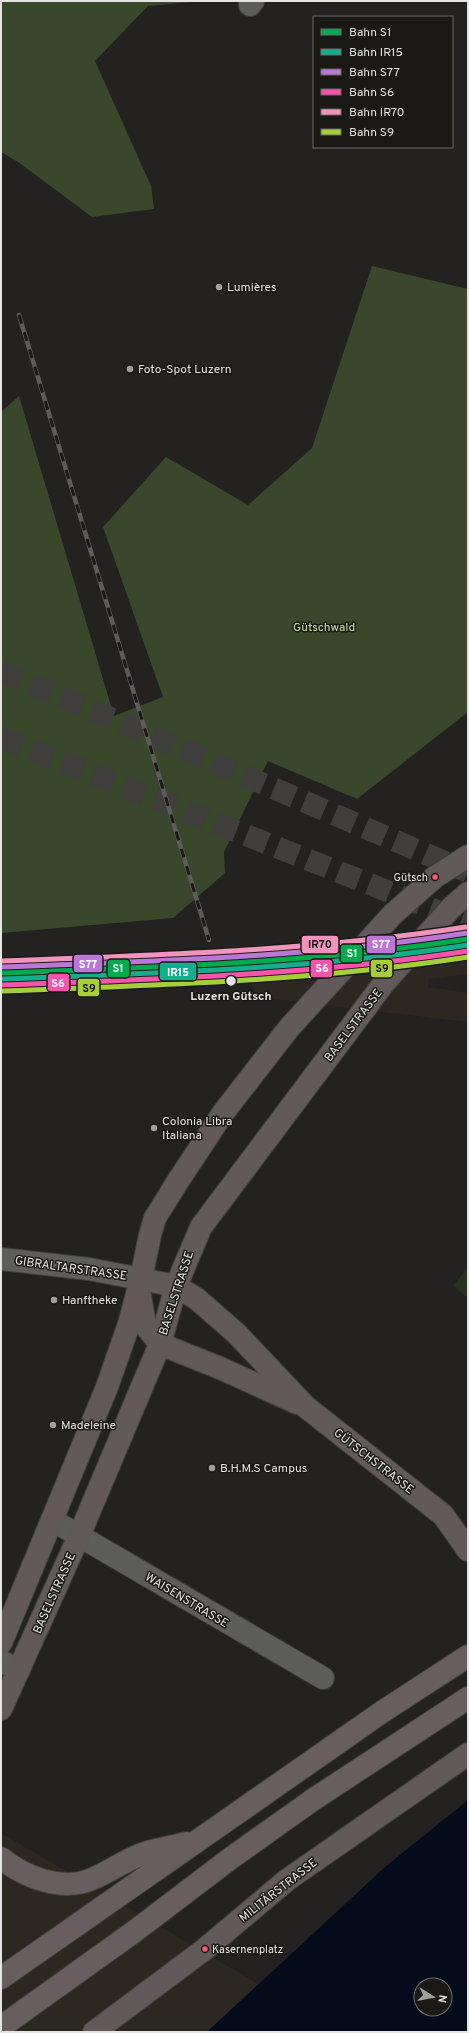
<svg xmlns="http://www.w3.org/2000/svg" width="469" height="2033" font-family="Overpass,sans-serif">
<rect width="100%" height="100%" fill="#232221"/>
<!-- built -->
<g fill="#2d2721">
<path d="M 468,922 L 468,974 L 429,979 L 428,987 L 468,993 L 468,1022 L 257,997 L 234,946 L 345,941 Z"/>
<path d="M 1,1833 L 258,1984 L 207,2032 L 1,2032 Z"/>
</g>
<!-- green -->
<path fill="#28331e" d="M 468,1267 L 468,1298 L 453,1286 Z"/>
<!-- forest -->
<g fill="#39472a">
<path d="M 1,1 L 201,1 L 148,6 L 95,61 L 151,186 L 154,209 L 92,217 L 18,162 L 1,152 Z"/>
<path d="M 372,266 L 468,289 L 468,712 L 357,799 L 268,761 L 224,852 L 225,873 L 173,918 L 1,933 L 1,412 L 19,396 L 114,716 L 163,697 L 103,527 L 166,457 L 248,505 L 312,448 Z"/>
</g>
<!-- water -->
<path fill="#030b1c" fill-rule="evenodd" d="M 468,1800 L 468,2032 L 207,2032 L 385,1867 ZM 421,1985 L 445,1985 L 445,2009 L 421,2009 Z"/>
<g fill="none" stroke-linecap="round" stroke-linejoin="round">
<!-- highway-tunnel -->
<g stroke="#403f3e" stroke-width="22" stroke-dasharray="22 11" stroke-linecap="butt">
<path d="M 1,671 L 468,872"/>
<path d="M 1,738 L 468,923"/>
</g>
<defs>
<g id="minor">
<path d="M 250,5 L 253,1"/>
<path d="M 1,1259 L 89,1269 L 141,1279"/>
<path d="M 52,1520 L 323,1678"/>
<path d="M 1,1661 L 19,1670"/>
</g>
<g id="major">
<path d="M 141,1279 L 176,1286 L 197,1299 L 237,1334 L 306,1407 L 443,1515 L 468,1550"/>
<path d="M 140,1296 L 145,1325 L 160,1344 L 220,1368 L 297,1403"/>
<path d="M 1,1643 L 107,1387 L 129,1324 L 141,1279 L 150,1235 L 155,1218 L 178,1181 L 223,1113 L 289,1028 L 393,914 L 435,877 L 468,856"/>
<path d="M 1,1709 L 79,1536 L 160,1344 L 176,1286 L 201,1227 L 384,983 L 451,908 L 468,893"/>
<path d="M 94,2032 L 205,1949 L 287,1880 L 468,1754"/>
</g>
<g id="highway">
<path d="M 1,1858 C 24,1877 62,1892 92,1879 C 109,1872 124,1861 142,1854 C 156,1849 172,1847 186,1843"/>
<path d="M 1,1978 L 382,1712 L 468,1656"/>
<path d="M 1,2027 L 135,1931 L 231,1858 L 314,1799 L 468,1698"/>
</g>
</defs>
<!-- minor casing -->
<use href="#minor" stroke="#403e3d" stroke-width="24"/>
<!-- major casing -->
<use href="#major" stroke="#403e3d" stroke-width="24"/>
<!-- highway casing -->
<use href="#highway" stroke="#403e3d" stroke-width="24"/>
<!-- minor -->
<use href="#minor" stroke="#5d5d5c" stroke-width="22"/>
<!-- major -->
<use href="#major" stroke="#61595a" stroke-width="22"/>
<!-- highway -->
<use href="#highway" stroke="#695e5f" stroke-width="22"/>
<defs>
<path id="rail" d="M 19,315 L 209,940"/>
</defs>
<!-- rail casing -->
<use href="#rail" stroke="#5d5c5b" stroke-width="4.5"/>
<!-- rail -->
<use href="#rail" stroke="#1b1916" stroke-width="3" stroke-dasharray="9" stroke-linecap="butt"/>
<defs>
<path id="rail-1" d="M 1,973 C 157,967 313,963 468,939"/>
<path id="rail-2" d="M 1,979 C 158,973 313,969 468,945"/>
<path id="rail-3" d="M 1,967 C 157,961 312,957 467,933"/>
<path id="rail-4" d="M 1,985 C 158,979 313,975 468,951"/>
<path id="rail-5" d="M 1,961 C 157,955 312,951 466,927"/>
<path id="rail-6" d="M 2,991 C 158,985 313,981 468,957"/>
</defs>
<!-- rail-1 casing -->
<use href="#rail-1" stroke="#1b1916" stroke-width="8"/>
<!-- rail-2 casing -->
<use href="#rail-2" stroke="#1b1916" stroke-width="8"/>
<!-- rail-3 casing -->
<use href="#rail-3" stroke="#1b1916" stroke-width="8"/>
<!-- rail-4 casing -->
<use href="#rail-4" stroke="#1b1916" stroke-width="8"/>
<!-- rail-5 casing -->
<use href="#rail-5" stroke="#1b1916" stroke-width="8"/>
<!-- rail-6 casing -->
<use href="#rail-6" stroke="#1b1916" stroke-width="8"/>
<!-- rail-1 -->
<use href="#rail-1" stroke="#00ab4d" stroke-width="5"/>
<!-- rail-2 -->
<use href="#rail-2" stroke="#15ae8d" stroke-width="5"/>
<!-- rail-3 -->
<use href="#rail-3" stroke="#ba77d6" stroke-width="5"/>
<!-- rail-4 -->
<use href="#rail-4" stroke="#f653ac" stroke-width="5"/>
<!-- rail-5 -->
<use href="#rail-5" stroke="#f193bd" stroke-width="5"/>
<!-- rail-6 -->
<use href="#rail-6" stroke="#a6ce38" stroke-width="5"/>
</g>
<!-- markers -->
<g fill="#a2a09f" stroke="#1b1916" stroke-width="1.5">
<circle cx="219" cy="287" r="4"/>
<circle cx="130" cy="369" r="4"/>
<circle cx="154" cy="1128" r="4"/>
<circle cx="54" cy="1300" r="4"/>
<circle cx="53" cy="1425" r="4"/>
<circle cx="212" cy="1468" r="4"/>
</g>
<g fill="#f75a77" stroke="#1b1916" stroke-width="1.5">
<circle cx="435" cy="877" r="3.5"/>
<circle cx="205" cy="1949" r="3.5"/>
</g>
<circle fill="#e6e4e3" stroke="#1b1916" stroke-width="1.5" cx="231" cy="981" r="5.5"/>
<g text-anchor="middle" stroke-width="3" stroke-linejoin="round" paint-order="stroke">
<!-- bus labels -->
<g font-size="11" fill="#e6e4e3" stroke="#1b1916" text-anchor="end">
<text x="428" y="881">Gütsch</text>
<text x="212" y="1953" text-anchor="start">Kasernenplatz</text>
</g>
<!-- poi labels -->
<g font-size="12" fill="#e6e4e3" stroke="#1b1916" text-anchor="start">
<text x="227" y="291">Lumières</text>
<text x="138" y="373">Foto-Spot Luzern</text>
<text x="162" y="1125">Colonia Libra<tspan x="162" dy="14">Italiana</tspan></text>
<text x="62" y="1304">Hanftheke</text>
<text x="61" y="1429">Madeleine</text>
<text x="220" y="1472">B.H.M.S Campus</text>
</g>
<!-- park labels -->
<g font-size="12" fill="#c2e2a5" stroke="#1b1916">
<text x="324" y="631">Gütschwald</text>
</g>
<!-- stop labels -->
<g font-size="12" font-weight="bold" fill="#e6e4e3" stroke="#1b1916">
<text x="231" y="1000">Luzern Gütsch</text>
</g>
<!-- street labels -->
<g font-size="12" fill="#e6e4e3" stroke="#1b1916">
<text transform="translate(353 1025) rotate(-53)" y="4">BASELSTRASSE</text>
<text transform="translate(71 1268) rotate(8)" y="4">GIBRALTARSTRASSE</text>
<text transform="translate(176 1293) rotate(-72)" y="4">BASELSTRASSE</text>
<text transform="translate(374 1461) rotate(38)" y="4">GÜTSCHSTRASSE</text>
<text transform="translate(54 1593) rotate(-66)" y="4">BASELSTRASSE</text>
<text transform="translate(187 1600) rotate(31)" y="4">WAISENSTRASSE</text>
<text transform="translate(278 1890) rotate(-38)" y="4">MILITÄRSTRASSE</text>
</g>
</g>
<g stroke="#1b1916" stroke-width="1.5">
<rect x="366" y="935" width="30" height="19" rx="4" fill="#ba77d6"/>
<rect x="301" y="935" width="38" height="19" rx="4" fill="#f193bd"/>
<rect x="340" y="944" width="23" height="19" rx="4" fill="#00ab4d"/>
<rect x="73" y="954" width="30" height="19" rx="4" fill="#ba77d6"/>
<rect x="310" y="959" width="23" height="19" rx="4" fill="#f653ac"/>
<rect x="370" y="959" width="23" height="19" rx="4" fill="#a6ce38"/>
<rect x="107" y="959" width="23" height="19" rx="4" fill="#00ab4d"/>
<rect x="159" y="962" width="38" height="19" rx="4" fill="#15ae8d"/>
<rect x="47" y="973" width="23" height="19" rx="4" fill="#f653ac"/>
<rect x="77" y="978" width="23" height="19" rx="4" fill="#a6ce38"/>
</g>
<g font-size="11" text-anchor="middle" font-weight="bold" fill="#fff">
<text x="381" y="948">S77</text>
<text x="352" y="957">S1</text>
<text x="88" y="968">S77</text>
<text x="322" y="972">S6</text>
<text x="118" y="972">S1</text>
<text x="178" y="976">IR15</text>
<text x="58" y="987">S6</text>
</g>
<g font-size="11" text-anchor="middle" font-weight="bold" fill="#111">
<text x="320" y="948">IR70</text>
<text x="382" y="972">S9</text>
<text x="89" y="992">S9</text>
</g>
<!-- border -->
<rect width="469" height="2033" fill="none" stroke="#e6e4e3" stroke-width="4"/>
<!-- legend -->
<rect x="313" y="16" width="140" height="132" fill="#1b1916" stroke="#6c6a68"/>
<rect x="321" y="29" width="20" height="6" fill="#00ab4d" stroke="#6c6a68"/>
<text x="349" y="36" font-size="12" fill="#e6e4e3">Bahn S1</text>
<rect x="321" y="49" width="20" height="6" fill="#15ae8d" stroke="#6c6a68"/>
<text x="349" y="56" font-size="12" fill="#e6e4e3">Bahn IR15</text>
<rect x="321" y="69" width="20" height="6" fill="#ba77d6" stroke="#6c6a68"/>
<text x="349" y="76" font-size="12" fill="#e6e4e3">Bahn S77</text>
<rect x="321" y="89" width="20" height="6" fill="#f653ac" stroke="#6c6a68"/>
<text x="349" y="96" font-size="12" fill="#e6e4e3">Bahn S6</text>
<rect x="321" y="109" width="20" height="6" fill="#f193bd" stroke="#6c6a68"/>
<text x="349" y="116" font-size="12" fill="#e6e4e3">Bahn IR70</text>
<rect x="321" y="129" width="20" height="6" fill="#a6ce38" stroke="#6c6a68"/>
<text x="349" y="136" font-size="12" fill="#e6e4e3">Bahn S9</text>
<!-- north arrow -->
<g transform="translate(433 1997) rotate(101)"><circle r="19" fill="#1b1916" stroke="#6c6a68"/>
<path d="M0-3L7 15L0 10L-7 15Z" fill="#a2a09f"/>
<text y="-6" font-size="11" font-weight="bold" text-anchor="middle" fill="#e6e4e3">N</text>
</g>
</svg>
